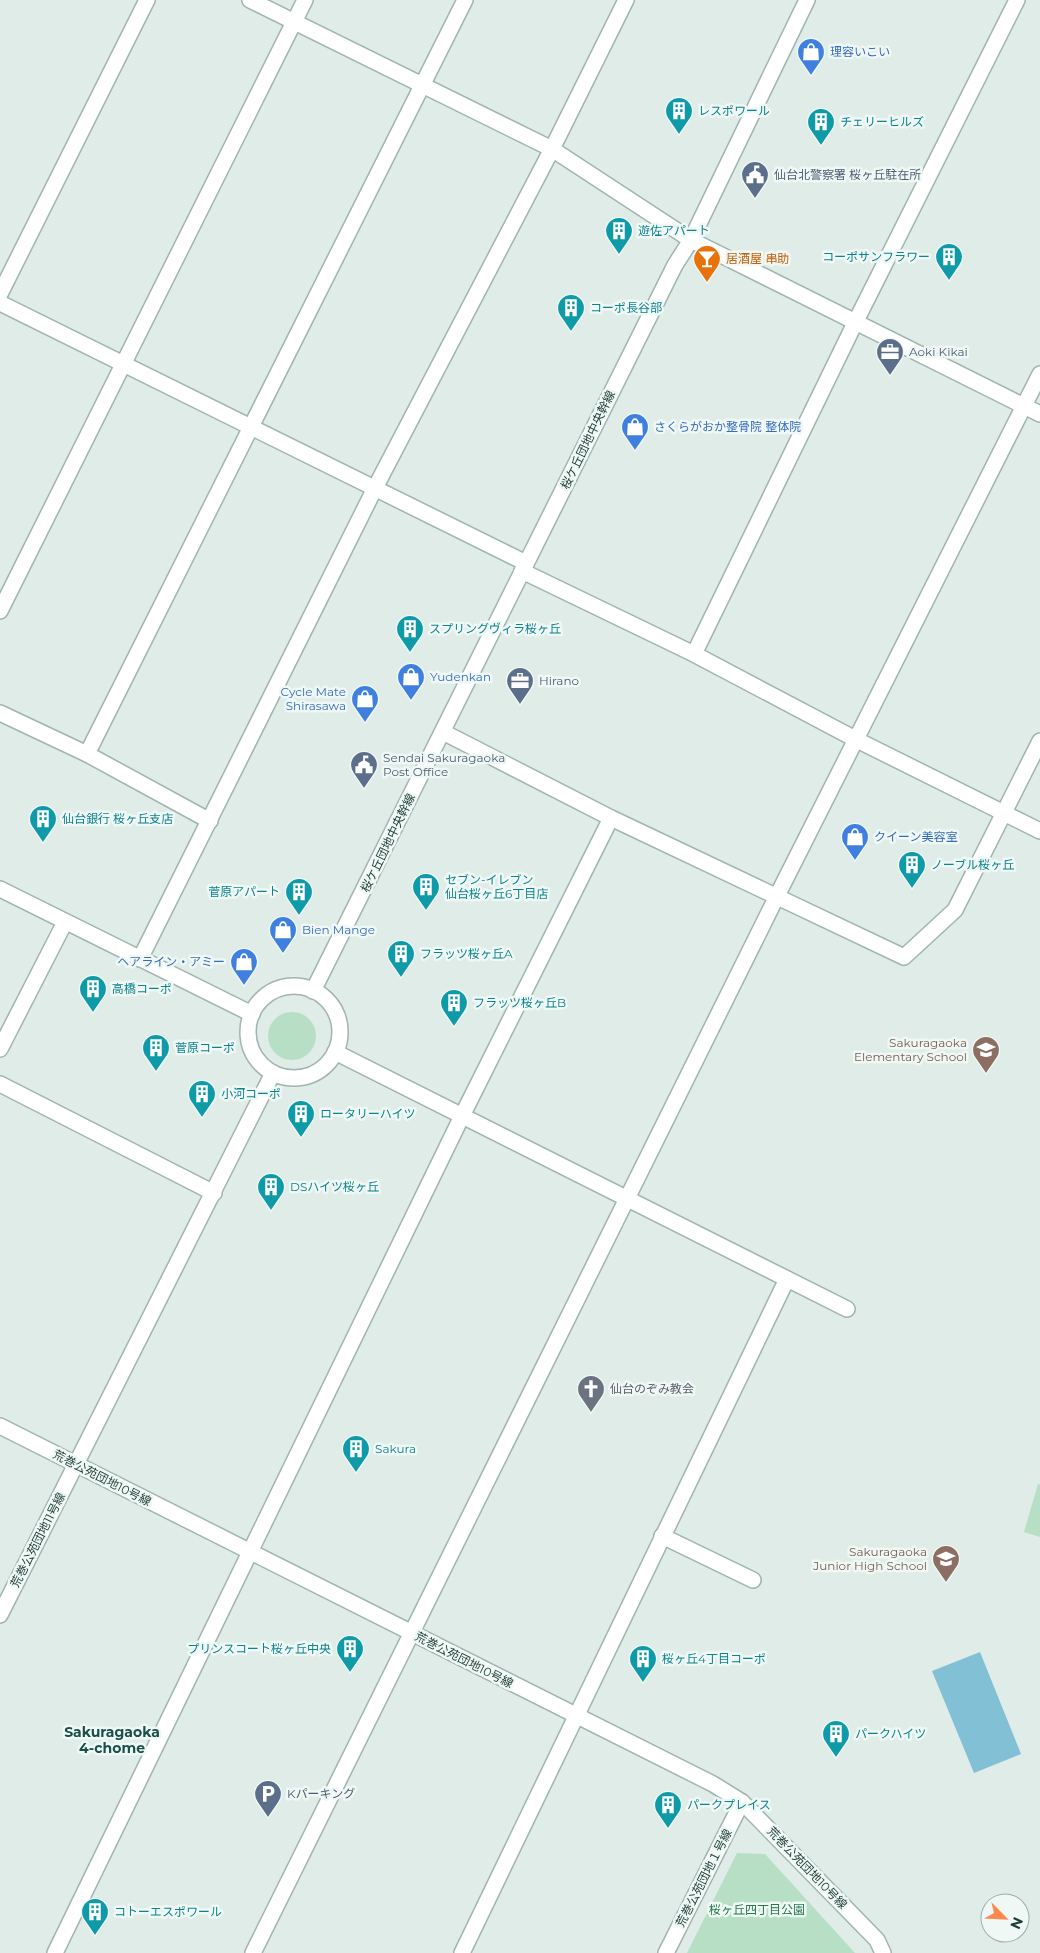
<svg xmlns="http://www.w3.org/2000/svg" width="1040" height="1953" font-family="Montserrat,'Noto Sans JP',sans-serif">
<rect width="100%" height="100%" fill="#dfece7"/>
<!-- green -->
<g fill="#b6dfc5">
<circle cx="292" cy="1036" r="24"/>
<path d="M 1038,1484 L 1040,1485 L 1040,1537 L 1024,1532 Z"/>
<path d="M 737,1853 L 765,1854 L 855,1953 L 687,1953 Z"/>
</g>
<!-- water -->
<path fill="#82c0d6" d="M 980,1652 L 1021,1754 L 974,1773 L 932,1671 Z"/>
<g fill="none" stroke-linecap="round" stroke-linejoin="round">
<defs>
<g id="minor">
<path d="M 250,0 L 552,149 L 691,240 L 807,0"/>
<path d="M 0,294 L 147,0"/>
<path d="M 0,303 L 526,563"/>
<path d="M 522,571 L 694,654 L 857,740 L 1040,831"/>
<path d="M 0,611 L 305,0"/>
<path d="M 694,654 L 855,323 L 1017,0"/>
<path d="M 0,713 L 87,754 L 210,821"/>
<path d="M 443,732 L 611,818 L 904,957 L 955,910 L 1040,741"/>
<path d="M 87,754 L 465,0"/>
<path d="M 0,889 L 252,1014"/>
<path d="M 140,959 L 375,488 L 552,149 L 626,0"/>
<circle cx="294" cy="1032" r="46"/>
<path d="M 313,991 L 675,265 L 691,240 L 1040,414"/>
<path d="M 0,1049 L 65,922"/>
<path d="M 335,1052 L 847,1309"/>
<path d="M 0,1084 L 214,1193"/>
<path d="M 0,1426 L 713,1784 L 742,1802 L 877,1940 L 883,1953"/>
<path d="M 662,1536 L 753,1580"/>
<path d="M 0,1615 L 273,1073"/>
<path d="M 55,1953 L 462,1116 L 611,818"/>
<path d="M 253,1953 L 776,898 L 1040,374"/>
<path d="M 462,1953 L 787,1279"/>
<path d="M 666,1953 L 742,1802"/>
</g>
</defs>
<!-- minor casing -->
<use href="#minor" stroke="#a2b4af" stroke-width="18"/>
<!-- minor -->
<use href="#minor" stroke="#fff" stroke-width="15"/>
</g>
<!-- icons -->
<defs>
<symbol id="shop-pin" viewBox="-11 -11 22 30"><path d="M0 17L-7.5 6A9.5 9.5 0 1 1 7.5 6Z" fill="#3f7fe0" stroke="#f0f8f5"/><path d="M-5-2.5h2.3a2.7 3.5 0 0 1 5.4 0H5L5.5 6h-11ZM-1.5-2.5h3a1.5 2.3 0 0 0-3 0Z" fill="#fff"/></symbol>
<symbol id="building-pin" viewBox="-11 -11 22 30"><path d="M0 17L-7.5 6A9.5 9.5 0 1 1 7.5 6Z" fill="#0f9aa8" stroke="#f0f8f5"/><path d="M-4-6H4V6H1V3H-1V6H-4ZM-2.5-4.3h1.7v1.8h-1.7ZM.8-4.3h1.7v1.8H.8ZM-2.5-1h1.7V.8h-1.7ZM.8-1h1.7V.8H.8Z" fill="#fff"/></symbol>
<symbol id="civic-pin" viewBox="-11 -11 22 30"><path d="M0 17L-7.5 6A9.5 9.5 0 1 1 7.5 6Z" fill="#5c6f8a" stroke="#f0f8f5"/><path d="M-.6-6.5H3V-4.5H.6V-3L4-1V1h2V6H-6V1h2V-1L-.6-3ZM-1.2 2.5V6h2.4V2.5Z" fill="#fff"/></symbol>
<symbol id="bar-pin" viewBox="-11 -11 22 30"><path d="M0 17L-7.5 6A9.5 9.5 0 1 1 7.5 6Z" fill="#e8710a" stroke="#f0f8f5"/><path d="M-6-5H6L.8 .8V4.5H3.5V6h-7V4.5H-.8V.8Z" fill="#fff"/></symbol>
<symbol id="office-pin" viewBox="-11 -11 22 30"><path d="M0 17L-7.5 6A9.5 9.5 0 1 1 7.5 6Z" fill="#5c6f8a" stroke="#f0f8f5"/><path d="M-6-3h4V-5.5h4V-3h4V5H-6ZM-1-4.5V-3h2v-1.5ZM-6 0V1H6V0Z" fill="#fff"/></symbol>
<symbol id="school-pin" viewBox="-11 -11 22 30"><path d="M0 17L-7.5 6A9.5 9.5 0 1 1 7.5 6Z" fill="#8d6e63" stroke="#f0f8f5"/><path d="M0-5L7-2L0 1L-7-2ZM-4 1L0 2.5L4 1V4Q0 6-4 4Z" fill="#fff"/></symbol>
<symbol id="church-pin" viewBox="-11 -11 22 30"><path d="M0 17L-7.5 6A9.5 9.5 0 1 1 7.5 6Z" fill="#6b7280" stroke="#f0f8f5"/><path d="M-1.2-6h2.4v3.5h3.3v2.4h-3.3V6h-2.4V-.1h-3.3v-2.4h3.3Z" fill="#fff"/></symbol>
<symbol id="parking-pin" viewBox="-11 -11 22 30"><path d="M0 17L-7.5 6A9.5 9.5 0 1 1 7.5 6Z" fill="#5c6f8a" stroke="#f0f8f5"/><path d="M-3.5-5.5H1a3.5 3.5 0 0 1 0 7H-1V5.5H-3.5ZM-1-3.4V-.6H.8a1.4 1.4 0 0 0 0-2.8Z" fill="#fff"/></symbol>
</defs>
<g fill-rule="evenodd">
<use href="#shop-pin" x="795" y="36" width="32" height="43"/>
<use href="#building-pin" x="663" y="95" width="32" height="43"/>
<use href="#building-pin" x="805" y="106" width="32" height="43"/>
<use href="#civic-pin" x="739" y="159" width="32" height="43"/>
<use href="#building-pin" x="603" y="215" width="32" height="43"/>
<use href="#building-pin" x="933" y="241" width="32" height="43"/>
<use href="#bar-pin" x="691" y="243" width="32" height="43"/>
<use href="#building-pin" x="555" y="292" width="32" height="43"/>
<use href="#office-pin" x="874" y="336" width="32" height="43"/>
<use href="#shop-pin" x="619" y="411" width="32" height="43"/>
<use href="#building-pin" x="394" y="613" width="32" height="43"/>
<use href="#shop-pin" x="395" y="661" width="32" height="43"/>
<use href="#office-pin" x="504" y="665" width="32" height="43"/>
<use href="#shop-pin" x="349" y="683" width="32" height="43"/>
<use href="#civic-pin" x="348" y="749" width="32" height="43"/>
<use href="#building-pin" x="27" y="803" width="32" height="43"/>
<use href="#shop-pin" x="839" y="821" width="32" height="43"/>
<use href="#building-pin" x="896" y="849" width="32" height="43"/>
<use href="#building-pin" x="410" y="871" width="32" height="43"/>
<use href="#building-pin" x="283" y="876" width="32" height="43"/>
<use href="#shop-pin" x="267" y="914" width="32" height="43"/>
<use href="#building-pin" x="385" y="938" width="32" height="43"/>
<use href="#shop-pin" x="228" y="946" width="32" height="43"/>
<use href="#building-pin" x="77" y="973" width="32" height="43"/>
<use href="#building-pin" x="438" y="987" width="32" height="43"/>
<use href="#building-pin" x="140" y="1032" width="32" height="43"/>
<use href="#school-pin" x="970" y="1034" width="32" height="43"/>
<use href="#building-pin" x="186" y="1078" width="32" height="43"/>
<use href="#building-pin" x="285" y="1098" width="32" height="43"/>
<use href="#building-pin" x="255" y="1171" width="32" height="43"/>
<use href="#church-pin" x="575" y="1373" width="32" height="43"/>
<use href="#building-pin" x="340" y="1433" width="32" height="43"/>
<use href="#school-pin" x="930" y="1543" width="32" height="43"/>
<use href="#building-pin" x="334" y="1633" width="32" height="43"/>
<use href="#building-pin" x="627" y="1643" width="32" height="43"/>
<use href="#building-pin" x="820" y="1718" width="32" height="43"/>
<use href="#parking-pin" x="252" y="1778" width="32" height="43"/>
<use href="#building-pin" x="652" y="1789" width="32" height="43"/>
<use href="#building-pin" x="79" y="1896" width="32" height="43"/>
</g>
<g text-anchor="middle" stroke-width="5" stroke-linejoin="round" paint-order="stroke">
<!-- shop labels -->
<g font-size="12" fill="#366cbe" stroke="#f0f8f5" text-anchor="start">
<text x="830" y="56">理容いこい</text>
<text x="654" y="431">さくらがおか整骨院 整体院</text>
<text x="430" y="681">Yudenkan</text>
<text x="346" y="696" text-anchor="end">Cycle Mate<tspan x="346" dy="14">Shirasawa</tspan></text>
<text x="874" y="841">クイーン美容室</text>
<text x="302" y="934">Bien Mange</text>
<text x="225" y="966" text-anchor="end">ヘアライン・アミー</text>
</g>
<!-- culture labels -->
<g font-size="12" fill="#0d838f" stroke="#f0f8f5" text-anchor="start">
<text x="698" y="115">レスポワール</text>
<text x="840" y="126">チェリーヒルズ</text>
<text x="638" y="235">遊佐アパート</text>
<text x="930" y="261" text-anchor="end">コーポサンフラワー</text>
<text x="590" y="312">コーポ長谷部</text>
<text x="429" y="633">スプリングヴィラ桜ヶ丘</text>
<text x="62" y="823">仙台銀行 桜ヶ丘支店</text>
<text x="931" y="869">ノーブル桜ヶ丘</text>
<text x="445" y="884">セブン-イレブン<tspan x="445" dy="14">仙台桜ヶ丘6丁目店</tspan></text>
<text x="280" y="896" text-anchor="end">菅原アパート</text>
<text x="420" y="958">フラッツ桜ヶ丘A</text>
<text x="112" y="993">高橋コーポ</text>
<text x="473" y="1007">フラッツ桜ヶ丘B</text>
<text x="175" y="1052">菅原コーポ</text>
<text x="221" y="1098">小河コーポ</text>
<text x="320" y="1118">ロータリーハイツ</text>
<text x="290" y="1191">DSハイツ桜ヶ丘</text>
<text x="375" y="1453">Sakura</text>
<text x="331" y="1653" text-anchor="end">プリンスコート桜ヶ丘中央</text>
<text x="662" y="1663">桜ヶ丘4丁目コーポ</text>
<text x="855" y="1738">パークハイツ</text>
<text x="687" y="1809">パークプレイス</text>
<text x="114" y="1916">コトーエスポワール</text>
</g>
<!-- service labels -->
<g font-size="12" fill="#4e5e75" stroke="#f0f8f5" text-anchor="start">
<text x="774" y="179">仙台北警察署 桜ヶ丘駐在所</text>
<text x="909" y="356">Aoki Kikai</text>
<text x="539" y="685">Hirano</text>
<text x="383" y="762">Sendai Sakuragaoka<tspan x="383" dy="14">Post Office</tspan></text>
<text x="287" y="1798">Kパーキング</text>
</g>
<!-- food labels -->
<g font-size="12" fill="#c56008" stroke="#f0f8f5" text-anchor="start">
<text x="726" y="263">居酒屋 串助</text>
</g>
<!-- street labels -->
<g font-size="12" fill="#1f3d38" stroke="#f0f8f5">
<text transform="translate(588 440) rotate(-64)" y="4">桜ケ丘団地中央幹線</text>
<text transform="translate(388 843) rotate(-64)" y="4">桜ケ丘団地中央幹線</text>
<text transform="translate(102 1478) rotate(27)" y="4">荒巻公苑団地10号線</text>
<text transform="translate(38 1540) rotate(-63)" y="4">荒巻公苑団地11号線</text>
<text transform="translate(464 1660) rotate(27)" y="4">荒巻公苑団地10号線</text>
<text transform="translate(807 1868) rotate(46)" y="4">荒巻公苑団地10号線</text>
<text transform="translate(704 1878) rotate(-63)" y="4">荒巻公苑団地１号線</text>
</g>
<!-- education labels -->
<g font-size="12" fill="#785e54" stroke="#f0f8f5" text-anchor="end">
<text x="967" y="1047">Sakuragaoka<tspan x="967" dy="14">Elementary School</tspan></text>
<text x="927" y="1556">Sakuragaoka<tspan x="927" dy="14">Junior High School</tspan></text>
</g>
<!-- worship labels -->
<g font-size="12" fill="#5b616d" stroke="#f0f8f5" text-anchor="start">
<text x="610" y="1393">仙台のぞみ教会</text>
</g>
<!-- park labels -->
<g font-size="12" fill="#26774d" stroke="#f0f8f5">
<text x="757" y="1914">桜ヶ丘四丁目公園</text>
</g>
<!-- neighbourhood labels -->
<g font-size="14" font-weight="bold" fill="#195149" stroke="#f0f8f5">
<text x="112" y="1737">Sakuragaoka<tspan x="112" dy="16">4-chome</tspan></text>
</g>
</g>
<!-- north arrow -->
<g transform="translate(1005 1918) rotate(114)"><circle r="24" fill="#f0f8f5" stroke="#9cada9"/>
<path d="M0-4L9 19L0 12L-9 19Z" fill="#fd894c"/>
<text y="-8" font-size="14" font-weight="bold" text-anchor="middle" fill="#1f3d38">N</text>
</g>
</svg>
